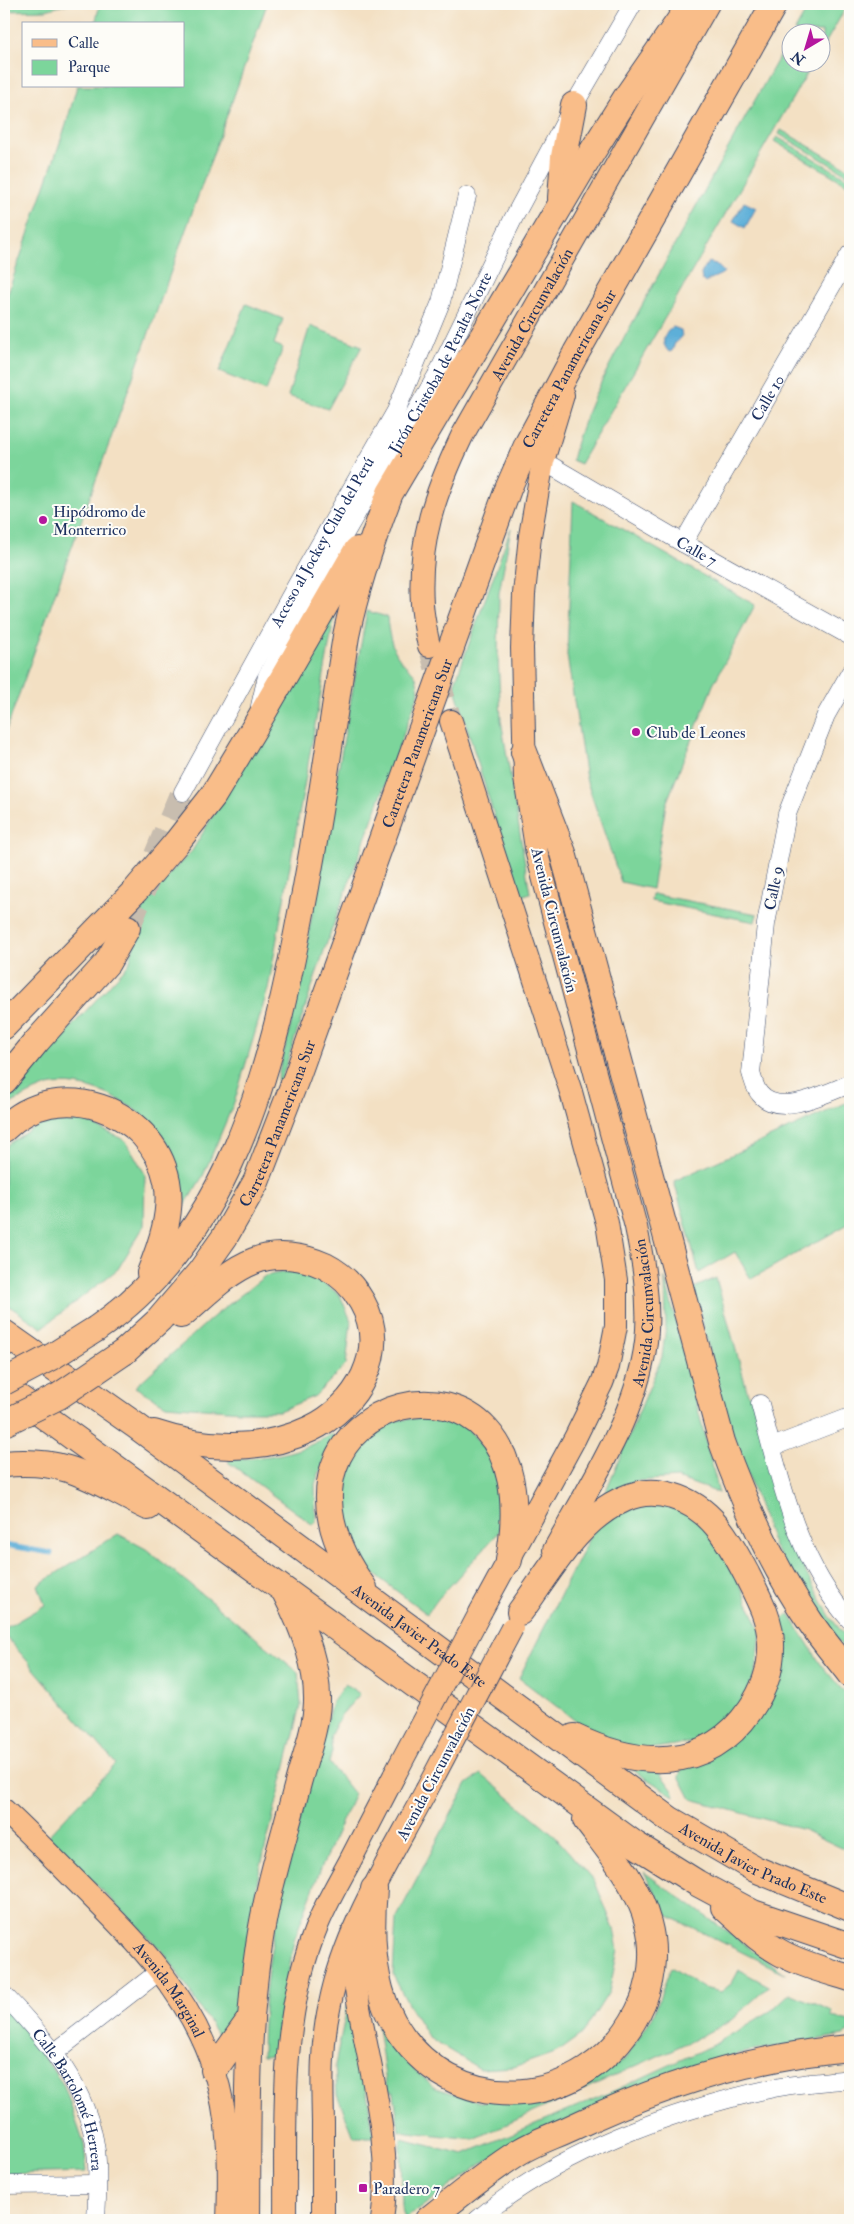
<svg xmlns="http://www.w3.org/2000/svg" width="854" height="2224" font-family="'IM FELL Double Pica',serif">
<rect width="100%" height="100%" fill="#fdfcf7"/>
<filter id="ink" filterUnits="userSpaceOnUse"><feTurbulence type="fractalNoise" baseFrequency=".02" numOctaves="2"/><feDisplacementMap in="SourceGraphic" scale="10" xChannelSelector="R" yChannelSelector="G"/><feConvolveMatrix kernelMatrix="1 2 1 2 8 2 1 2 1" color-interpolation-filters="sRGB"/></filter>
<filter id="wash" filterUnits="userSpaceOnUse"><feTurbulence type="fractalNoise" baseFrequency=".0096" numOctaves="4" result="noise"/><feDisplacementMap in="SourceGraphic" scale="20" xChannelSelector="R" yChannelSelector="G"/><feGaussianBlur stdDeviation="1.12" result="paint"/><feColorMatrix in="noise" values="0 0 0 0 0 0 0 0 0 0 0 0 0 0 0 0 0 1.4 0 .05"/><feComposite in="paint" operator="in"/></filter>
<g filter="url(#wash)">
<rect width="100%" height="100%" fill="#f3e0c3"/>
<!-- green -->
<g fill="#7cd59b" stroke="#4c827c">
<path d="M 4,4 L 68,4 L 46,10 L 4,11 Z"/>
<path d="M 100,4 L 267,4 L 4,736 L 4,304 L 66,125 L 77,86 L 184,86 L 184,24 L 95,24 Z"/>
<path d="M 810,4 L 848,4 L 822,49 L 822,32 L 794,32 Z"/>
<path d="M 791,36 L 792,62 L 813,63 L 580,464 L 572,460 C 586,402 618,350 646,298 C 693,210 742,123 791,36 Z"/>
<path d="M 781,130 L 850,170 L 850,176 L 779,134 Z"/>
<path d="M 777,137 L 850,180 L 850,186 L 774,141 Z"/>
<path d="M 246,304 L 283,319 L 274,344 L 283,348 L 266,391 L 219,372 Z"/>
<path d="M 310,326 L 362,346 L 328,409 L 288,396 Z"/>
<path d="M 573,501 L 755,605 L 713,685 L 666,804 L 652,889 L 621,882 L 586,779 L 567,655 Z"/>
<path d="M 511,528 L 499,593 L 498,657 L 501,720 L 530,893 L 519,897 L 454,685 Z"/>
<path d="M 336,607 L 268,989 L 235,1100 L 203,1176 L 181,1211 C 180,1191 177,1162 167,1144 C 148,1109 92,1079 53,1085 C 39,1087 17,1101 4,1107 L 4,1100 L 129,964 L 146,898 L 192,851 Z"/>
<path d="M 367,611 L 387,617 C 388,631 391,647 400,659 C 413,676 415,666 419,692 L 325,948 L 281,1080 L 277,1080 L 295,1008 Z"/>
<path d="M 652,894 L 757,914 L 755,922 L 651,901 Z"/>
<path d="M 850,1101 L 850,1223 L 751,1279 L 735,1252 L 699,1273 L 674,1181 Z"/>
<path d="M 82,1119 L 126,1141 L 145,1174 L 144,1226 L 118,1269 L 42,1328 L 6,1304 L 4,1299 L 4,1152 L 8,1144 L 39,1124 Z"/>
<path d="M 303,1268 L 340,1295 L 351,1321 L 346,1365 L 315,1396 L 279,1411 L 240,1411 L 166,1405 L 135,1387 L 213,1317 L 265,1276 Z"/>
<path d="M 665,1278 L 719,1493 L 677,1478 L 637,1481 L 602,1500 L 662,1357 L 666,1326 Z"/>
<path d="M 716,1278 L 748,1394 L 755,1401 L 785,1519 L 806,1573 L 831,1618 L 850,1642 L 850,1656 L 821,1621 L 774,1547 L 724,1409 L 694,1288 Z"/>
<path d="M 448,1415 L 463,1423 L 501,1468 L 499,1532 L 438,1599 L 427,1614 L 357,1561 L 342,1535 L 345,1463 L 381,1422 Z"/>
<path d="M 331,1434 L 336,1438 L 327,1454 L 315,1484 L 316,1521 L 313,1525 L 228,1462 L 231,1459 C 267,1458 300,1454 331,1434 Z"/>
<path d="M 653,1503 L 692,1513 L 725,1552 L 761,1632 L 756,1672 L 745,1699 L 716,1729 L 693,1742 L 642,1750 L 597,1737 L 519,1678 L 593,1530 L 609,1514 Z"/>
<path d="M 118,1534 L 146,1549 L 298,1672 L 301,1705 L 258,1877 L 247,1959 L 238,2067 L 166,1955 L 48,1836 L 116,1764 L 4,1634 L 4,1629 L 45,1605 L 38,1585 Z"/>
<path d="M 789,1614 L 822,1666 L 850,1699 L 850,1852 L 804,1830 L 691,1799 L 679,1776 L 682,1768 L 745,1730 L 780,1621 Z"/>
<path d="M 345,1684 L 360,1694 L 341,1715 L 330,1736 L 332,1751 L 329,1763 L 354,1794 L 321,1868 L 294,1940 L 275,2055 L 262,2056 C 262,1935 301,1818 332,1702 Z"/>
<path d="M 656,1768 L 674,1792 L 674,1796 L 631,1769 Z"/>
<path d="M 481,1774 L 551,1832 L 595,1882 L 614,1929 L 618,1950 L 609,1992 L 583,2033 L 557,2052 L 514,2067 L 480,2069 L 429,2038 L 409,2006 L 393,1975 L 396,1919 L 467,1784 Z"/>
<path d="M 644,1872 L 786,1974 L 667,1915 Z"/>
<path d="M 671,1967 L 703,1988 L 721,1992 L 732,1983 L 739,1970 L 769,1986 L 730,2021 L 691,2041 L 474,2139 L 399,2131 L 394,2092 L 387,2090 L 378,2027 L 396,2052 L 433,2087 L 481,2102 L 586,2083 L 625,2059 L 653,2016 Z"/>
<path d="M 790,1993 L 832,2011 L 831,2017 L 850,2021 L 850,2031 L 843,2035 L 736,2054 L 684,2073 L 487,2160 L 405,2219 L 402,2209 L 401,2139 L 464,2154 L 618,2089 L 717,2043 L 772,2010 Z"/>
<path d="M 353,2006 L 374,2137 L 354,2137 L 337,2094 L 335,2065 L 347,2007 Z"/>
<path d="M 4,2008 L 24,2029 L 64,2086 L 84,2144 L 87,2172 L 4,2174 Z"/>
</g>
<!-- water -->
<g fill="#5dafd8" stroke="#3c6f9b">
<path d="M 744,202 L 756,208 L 745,228 L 733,221 Z"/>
<path d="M 708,262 L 716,264 L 724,272 C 719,277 711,277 705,283 L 702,280 L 701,274 Z"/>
<path d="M 673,327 L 681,330 L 682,337 L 675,343 L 672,351 L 669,352 C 660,342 663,334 673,327 Z"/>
</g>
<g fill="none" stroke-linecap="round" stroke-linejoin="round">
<!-- stream -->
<path stroke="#5dafd8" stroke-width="5" d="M 4,1545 L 51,1553"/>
</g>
</g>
<g filter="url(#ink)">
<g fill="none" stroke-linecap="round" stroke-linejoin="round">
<!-- major-tunnel -->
<path stroke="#c8bdaf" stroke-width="22" stroke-dasharray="22 11" stroke-linecap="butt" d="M 429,646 L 451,721"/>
<!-- highway-tunnel -->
<path stroke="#c8bdaf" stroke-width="26" stroke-dasharray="26 13" stroke-linecap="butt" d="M 127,928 L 183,792"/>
<defs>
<g id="minor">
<path id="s1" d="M 543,461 L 683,543 L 850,636"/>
<path id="s2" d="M 683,543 L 850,254"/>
<path d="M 850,673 L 826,715 L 787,814 L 766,924 L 751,1073 C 753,1079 755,1089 760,1094 C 779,1118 828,1092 850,1084"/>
<path id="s3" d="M 260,706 L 267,676 L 302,607 L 437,375 L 514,217 L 574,105 L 633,4"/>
<path id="s4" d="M 183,792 L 296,586 L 396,411 L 441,302 L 467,196"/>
<path d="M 760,1404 C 780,1478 797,1563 850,1620"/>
<path d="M 772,1447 L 850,1417"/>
<path id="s5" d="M 4,1995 C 46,2039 88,2088 96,2151 C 99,2174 97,2197 96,2220"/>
<path d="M 54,2053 L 161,1970"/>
<path d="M 4,2185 L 97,2184"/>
<path d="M 477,2220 C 557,2152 673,2110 774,2088 C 799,2083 825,2082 850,2079"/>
</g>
<g id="major">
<path id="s6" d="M 429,646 C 426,632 423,618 422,604 C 418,540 435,493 462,436 L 708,4"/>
<path d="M 451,721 L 571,1092 L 607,1223 L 616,1280 L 616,1326 L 608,1367 L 602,1383 L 575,1438 L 481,1611"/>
<path id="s7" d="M 554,1550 C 590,1484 643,1406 647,1330 C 649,1295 643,1261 636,1227 L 537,854 L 525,778 L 522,648 L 524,594 L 530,536 L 543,461 L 563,395"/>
<path id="s8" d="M 4,1810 C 32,1836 58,1863 85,1890 C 138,1943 191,1996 214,2070 C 230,2119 230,2169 228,2220"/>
<path d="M 355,1944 C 355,1956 353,1970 355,1982 C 366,2061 394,2140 382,2220"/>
<path d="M 285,2220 C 286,2126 279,2029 312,1939 C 321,1912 336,1887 350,1861 C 365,1832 380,1803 395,1774"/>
<path d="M 323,2220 C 323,2187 323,2154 323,2122 C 322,2082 321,2043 330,2004 C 345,1928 390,1859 426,1791"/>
</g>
<g id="highway">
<path d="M 561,198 L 564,157 L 574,105"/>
<path d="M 524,752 L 563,853 L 722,1442 C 745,1506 772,1566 811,1623 C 823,1641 837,1657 850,1674"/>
<path d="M 4,1026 L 136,890 L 177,842 L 213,796 L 256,725 L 357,550"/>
<path d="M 4,1081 L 37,1041 L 107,963 L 127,928"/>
<path d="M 4,1129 C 57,1075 152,1108 167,1181 C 173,1212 161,1245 150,1273"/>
<path d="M 96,1329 C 230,1238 272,1067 300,918 C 319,825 331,730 346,636 C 356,587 372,540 390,493 L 592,152 L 626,98 L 691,4"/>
<path id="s9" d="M 4,1333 L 135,1425 L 669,1819 L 755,1869 L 850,1908"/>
<path id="s10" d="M 124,1352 L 159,1320 L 200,1272 L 224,1238 L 256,1182 L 297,1076 L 508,489 L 528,443 L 576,353 L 774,4"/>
<path d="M 4,1387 L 636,1845 L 697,1883 L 753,1913 L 850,1946"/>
<path d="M 154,1433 C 204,1450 262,1452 310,1429 C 357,1407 390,1351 362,1302 C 353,1286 341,1274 325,1266 C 304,1256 276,1252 254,1261 C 226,1272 204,1296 181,1315"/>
<path d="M 4,1464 C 70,1458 92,1480 148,1507"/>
<path d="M 364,1588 C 223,1397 556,1305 509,1560"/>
<path d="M 520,1612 C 549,1573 577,1519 624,1499 C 639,1492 656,1491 672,1496 C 712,1507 729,1541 747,1575 C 758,1597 770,1618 771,1643 C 772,1667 764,1690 750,1710 C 706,1774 636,1767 574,1737"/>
<path d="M 374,1889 C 370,1933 371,1982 393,2022 C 451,2123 587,2112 638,2012 C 652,1985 656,1952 648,1923 C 638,1884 610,1852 586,1820"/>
<path d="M 724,1907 C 742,1923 759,1941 781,1953 C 803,1965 827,1971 850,1978"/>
<path d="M 214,2070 L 251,2018"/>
<path d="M 247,2220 C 248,2129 245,2035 259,1945 C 267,1890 284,1837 298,1783 C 305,1757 316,1729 317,1702 C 318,1665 303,1627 286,1594"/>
<path d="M 428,2220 C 458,2196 487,2172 519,2152 C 535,2142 554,2136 571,2128 C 659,2086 753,2056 850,2048"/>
</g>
</defs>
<!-- minor casing -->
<use href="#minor" stroke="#3b4a6d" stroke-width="19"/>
<!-- major casing -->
<use href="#major" stroke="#3b4a6d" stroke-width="24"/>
<!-- highway casing -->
<use href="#highway" stroke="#3b4a6d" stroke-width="28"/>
<!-- minor -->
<use href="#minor" stroke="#fff" stroke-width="18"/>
<!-- major -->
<use href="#major" stroke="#f9bd89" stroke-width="22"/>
<!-- highway -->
<use href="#highway" stroke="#f9bd89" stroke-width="26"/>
<defs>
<g id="major-bridge">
<path d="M 395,1774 L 481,1611"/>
<path d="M 426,1791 L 512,1628"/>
</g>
<g id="highway-bridge">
<path d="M 4,1382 L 53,1356 L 96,1329"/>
<path d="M 4,1423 L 59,1396 L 124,1352"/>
</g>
</defs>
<!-- major-bridge casing -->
<use href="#major-bridge" stroke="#3b4a6d" stroke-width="24" stroke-linecap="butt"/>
<!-- highway-bridge casing -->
<use href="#highway-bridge" stroke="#3b4a6d" stroke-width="28" stroke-linecap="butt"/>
<!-- major-bridge -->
<use href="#major-bridge" stroke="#f9bd89" stroke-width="22"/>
<!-- highway-bridge -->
<use href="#highway-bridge" stroke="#f9bd89" stroke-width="26"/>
</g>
</g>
<!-- markers -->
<g fill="#b5179e" stroke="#fdfcf7" stroke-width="2">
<circle cx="43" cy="520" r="5"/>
<circle cx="636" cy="732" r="5"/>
<rect x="358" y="2183" width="10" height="10" rx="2.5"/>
</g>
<g text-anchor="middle" stroke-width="4" stroke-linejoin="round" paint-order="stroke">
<!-- street labels -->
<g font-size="16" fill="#1b2f5e" stroke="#fdfcf7">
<text dy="6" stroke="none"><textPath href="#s6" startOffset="358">Avenida Circunvalación</textPath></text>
<text dy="6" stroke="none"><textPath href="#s3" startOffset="389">Jirón Cristobal de Peralta Norte</textPath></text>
<text dy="6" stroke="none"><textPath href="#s10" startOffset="1089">Carretera Panamericana Sur</textPath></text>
<text dy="6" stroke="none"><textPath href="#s2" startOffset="168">Calle 10</textPath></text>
<text dy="6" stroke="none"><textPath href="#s4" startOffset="286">Acceso al Jockey Club del Perú</textPath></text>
<text dy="6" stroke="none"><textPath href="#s1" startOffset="178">Calle 7</textPath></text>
<text dy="6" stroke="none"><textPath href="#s10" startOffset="684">Carretera Panamericana Sur</textPath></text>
<text transform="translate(773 888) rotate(-79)" y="6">Calle 9</text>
<text transform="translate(555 920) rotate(76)" y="6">Avenida Circunvalación</text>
<text dy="6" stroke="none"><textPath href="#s10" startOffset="279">Carretera Panamericana Sur</textPath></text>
<text dy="6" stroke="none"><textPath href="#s7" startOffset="258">Avenida Circunvalación</textPath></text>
<text dy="6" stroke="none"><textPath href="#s9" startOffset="514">Avenida Javier Prado Este</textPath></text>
<text transform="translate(435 1773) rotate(-62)" y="6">Avenida Circunvalación</text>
<text dy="6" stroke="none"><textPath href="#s9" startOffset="919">Avenida Javier Prado Este</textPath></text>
<text dy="6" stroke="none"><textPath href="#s8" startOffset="245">Avenida Marginal</textPath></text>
<text dy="6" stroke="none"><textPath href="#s5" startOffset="126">Calle Bartolomé Herrera</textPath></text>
</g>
<!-- poi labels -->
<g font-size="16" fill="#1b2f5e" stroke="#fdfcf7" text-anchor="start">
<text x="53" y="517">Hipódromo de<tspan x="53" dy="18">Monterrico</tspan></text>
<text x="646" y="738">Club de Leones</text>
<text x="373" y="2194">Paradero 7</text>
</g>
</g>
<!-- margin -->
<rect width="854" height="2224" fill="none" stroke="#fdfcf7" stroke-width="20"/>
<!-- legend -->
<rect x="22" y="22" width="162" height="65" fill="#fdfcf7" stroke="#a3aaba"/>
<rect x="32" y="39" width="25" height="8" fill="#f9bd89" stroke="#a3aaba"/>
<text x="68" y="48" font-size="15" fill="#1b2f5e">Calle</text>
<rect x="32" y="60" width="25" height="15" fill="#7cd59b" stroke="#a3aaba"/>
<text x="68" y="72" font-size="15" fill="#1b2f5e">Parque</text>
<!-- north arrow -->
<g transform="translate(806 48) rotate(218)"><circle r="24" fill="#fdfcf7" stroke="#a3aaba"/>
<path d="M0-4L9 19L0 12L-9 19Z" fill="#b5179e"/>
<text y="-8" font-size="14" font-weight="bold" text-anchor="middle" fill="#1b2f5e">N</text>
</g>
</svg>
